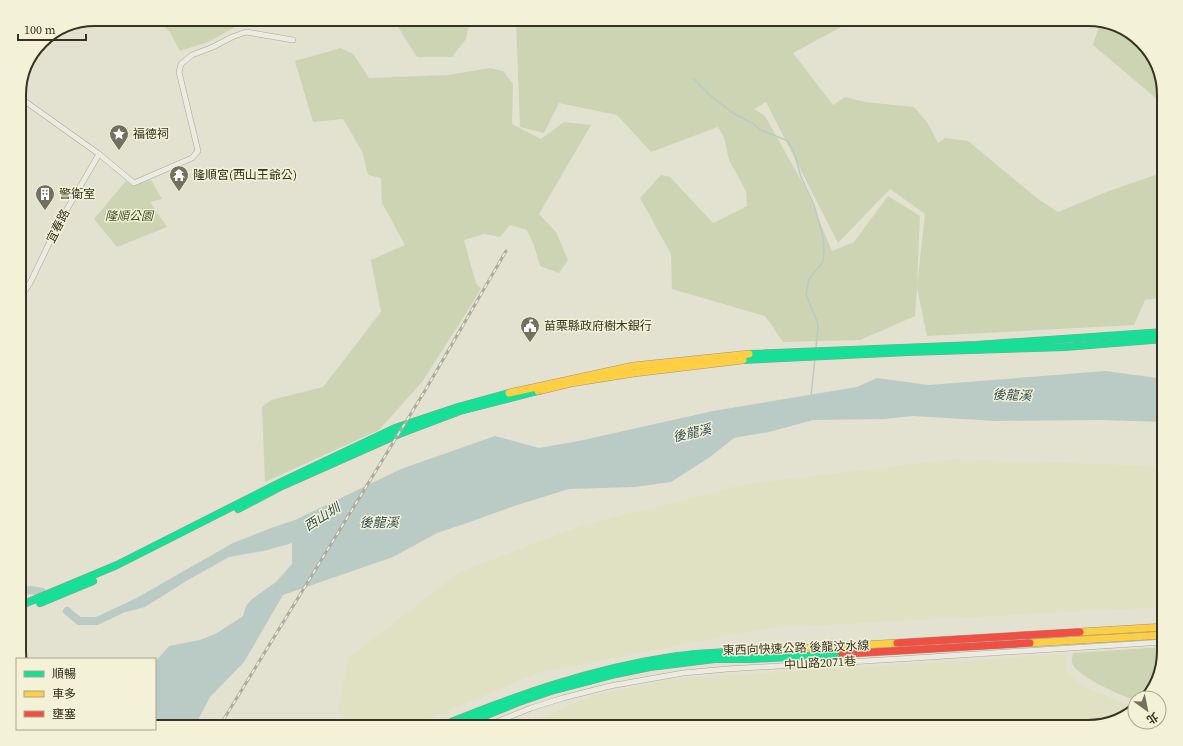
<svg xmlns="http://www.w3.org/2000/svg" width="1183" height="746" font-family="'Source Serif 4','Noto Sans TC',serif">
<style>
.farmland{fill:#dfe1c2}
.green{fill:#ccd4b4;fill-rule:evenodd}
.water{fill:#bacac4}
.lines{fill:none;stroke-linecap:round;stroke-linejoin:round}
.stream{stroke:#bacac4;stroke-width:1.5}
.river{stroke:#bacac4;stroke-width:8}
.street-casing{stroke:#a9a799;stroke-width:6}
.fast-casing{stroke:#999688;stroke-width:8}
.slow-casing{stroke:#999688;stroke-width:8}
.jam-casing{stroke:#999688;stroke-width:8}
.street{stroke:#ecebe1;stroke-width:5}
.fast{stroke:#16e098;stroke-width:7}
.slow{stroke:#ffcf43;stroke-width:7}
.jam{stroke:#f24e42;stroke-width:7}
.rail-casing{stroke:#acaba1;stroke-width:3}
.rail{stroke:#f3f2d7;stroke-width:1.5;stroke-dasharray:4.5;stroke-linecap:butt}
.labels{text-anchor:middle;dominant-baseline:central;stroke-width:3;stroke-linejoin:round;paint-order:stroke}
.poi-label{font-size:12px;fill:#373221;stroke:#f3f2d7;text-anchor:start}
.park-label{font-size:12px;font-style:italic;fill:#3e5229;stroke:#f3f2d7}
.street-label{font-size:12px;fill:#373221;stroke:#f3f2d7}
.water-label{font-size:13px;font-style:italic;fill:#324f56;stroke:#f3f2d7}
.rim{fill:none;stroke:#373221;stroke-width:2}
</style>
<rect width="100%" height="100%" fill="#e3e2d0"/>
<g class="farmland">
<path d="M954,459l199,7 11,5v136l-396,21 -230,45 -130,54h-62l-8,-17 10,-52 112,-86 120,-46 165,-42z"/>
<path d="M1065,654l2,18 16,14 52,22 -9,9 -38,10h-567l67,-30 82,-18z"/>
</g>
<g class="green">
<path d="M156,19h94l-42,23 -28,9 -10,-19z"/>
<path d="M393,19h77l-4,20 -14,18h-35z"/>
<path d="M516,19h340l-63,34 40,52 12,-8 20,5 49,5 13,15 11,21 7,-5 23,3 70,58 20,13 51,-21 55,-19v125l-19,3 -11,25 -207,11 -10,-49 -2,29 -55,24 -77,2 -18,-26 -93,-27 -1,-35 -31,-56 21,-23 9,2 43,46 34,-17 -1,-15 -17,-31 -5,-23 -6,-10 -67,25 -34,-37 -58,-12 -15,30 -24,-6zM766,102l72,141 52,-54 35,25 -8,72 3,-70 -32,-20 -34,46 -22,9 -26,-62 -41,-73 -11,-7z"/>
<path d="M1100,23l30,9 24,25 10,38v10l-71,-60z"/>
<path d="M341,48l13,7 15,23 79,-3 42,-7 13,3 10,13 -1,40 29,15 23,-17 27,3 -52,89 17,18 12,28 -9,13 -19,-7 -6,-21 -7,-15 -17,-5 -10,12 -16,-3 -20,6 12,44 5,4 -9,16 -50,78 -43,48 -114,52 -3,-75 9,-7 52,-13 58,-75 -10,-52 34,-15 -23,-42 -1,-25 -13,-3 -6,-24 -19,-32 -30,3 -18,-61z"/>
<path d="M151,180l11,19 -12,3 17,25 -50,20 -23,-28 32,-38 7,5z"/>
<path d="M1164,647v4l-13,42 -5,5h-11v2c-14,-4 -56,-23 -62,-35 -2,-4 -1,-8 0,-12z"/>
</g>
<path class="water" d="M1106,371l58,8v43l-63,-2 -105,1 -83,-5 -29,3 -71,1 -44,12 -35,6 -24,19 -39,25 -36,5 -66,2 -52,16 -47,17 -33,11 -44,24 -110,38 -39,67 -34,35 -12,23 -19,7h-24v-65l14,-16 31,-6 17,-7 26,-17 3,-10 6,-7 24,-17 16,-18v-21l-28,8 -35,6 -41,23 -43,27 -19,5v-8l107,-61 38,-15 24,-8 106,-51 94,-33 44,12 40,-7 134,-30 144,-24 20,-9 52,7z"/>
<g class="lines">
<g class="stream">
<path d="M694,79l18,18 21,16 22,12 4,4 29,12 6,11 7,25 13,28 9,32 1,15 -1,10 -14,17 -3,15 12,30 -2,24"/>
<path d="M811,396l4,-38"/>
</g>
<g class="river">
<path d="M19,592l12,-2 11,2"/>
<path d="M67,611l12,10h18l38,-18"/>
</g>
<g class="street-casing">
<g id="street">
<path d="M19,97l80,57 35,29 58,-25 6,-7 -19,-79 2,-8 11,-9 21,-8 19,-10 14,-5 47,8"/>
<path d="M19,299l11,-16 29,-60 40,-69"/>
<path d="M484,727l47,-19 32,-10 47,-12 73,-13 44,-4 172,-10 265,-17"/>
</g>
</g>
<g class="fast-casing">
<g id="fast">
<path d="M749,354l227,-9 188,-13"/>
<path d="M743,360l165,-8 157,-5 99,-8"/>
<path d="M238,509l44,-23 117,-52 61,-23 78,-20"/>
<path d="M40,603l53,-22"/>
<path d="M19,606l98,-41 164,-83 114,-54 63,-21 51,-14"/>
<path d="M439,727c75,-31 152,-58 232,-70 30,-5 59,-5 89,-6"/>
<path d="M457,727l62,-25 32,-11 65,-17 34,-7 65,-8h37l90,-5"/>
</g>
</g>
<g class="slow-casing">
<g id="slow">
<path d="M538,391l33,-8 63,-10 109,-13"/>
<path d="M509,393l124,-27 116,-12"/>
<path d="M1080,632l84,-5"/>
<path d="M1030,643l134,-8"/>
<path d="M760,651l137,-8"/>
</g>
</g>
<g class="jam-casing">
<g id="jam">
<path d="M897,643l183,-11"/>
<path d="M842,654l188,-11"/>
</g>
</g>
<use href="#street" class="street"/>
<use href="#fast" class="fast"/>
<use href="#slow" class="slow"/>
<use href="#jam" class="jam"/>
<g class="rail-casing">
<path id="rail" d="M219,727l207,-338 80,-138"/>
</g>
<use href="#rail" class="rail"/>
</g>
<defs>
<g id="sight-pin" transform="scale(1)"><path d="M0 17L-7.5 6A9.5 9.5 0 1 1 7.5 6Z" fill="#73705e" stroke="#f3f2d7"/><path d="M0-6L1.8-2.2L6-1.7L2.9 1.2L3.7 5.4L0 3.3L-3.7 5.4L-2.9 1.2L-6-1.7L-1.8-2.2Z" fill="#fff"/></g>
<g id="temple-pin" transform="scale(1)"><path d="M0 17L-7.5 6A9.5 9.5 0 1 1 7.5 6Z" fill="#73705e" stroke="#f3f2d7"/><path d="M0-6L5-2H3V0L6.5 2.5H4V6H1.5V3h-3V6H-4V2.5H-6.5L-3 0V-2H-5Z" fill="#fff"/></g>
<g id="building-pin" transform="scale(1)"><path d="M0 17L-7.5 6A9.5 9.5 0 1 1 7.5 6Z" fill="#73705e" stroke="#f3f2d7"/><path d="M-4-6H4V6H1V3H-1V6H-4ZM-2.5-4.3h1.7v1.8h-1.7ZM.8-4.3h1.7v1.8H.8ZM-2.5-1h1.7V.8h-1.7ZM.8-1h1.7V.8H.8Z" fill="#fff"/></g>
<g id="civic-pin" transform="scale(1)"><path d="M0 17L-7.5 6A9.5 9.5 0 1 1 7.5 6Z" fill="#73705e" stroke="#f3f2d7"/><path d="M-.6-6.5H3V-4.5H.6V-3L4-1V1h2V6H-6V1h2V-1L-.6-3ZM-1.2 2.5V6h2.4V2.5Z" fill="#fff"/></g>
</defs>
<g fill-rule="evenodd">
<use href="#sight-pin" x="119" y="134"/>
<use href="#temple-pin" x="179" y="175"/>
<use href="#building-pin" x="45" y="194"/>
<use href="#civic-pin" x="530" y="326"/>
</g>
<g class="labels">
<g class="poi-label">
<text x="133" y="134">福德祠</text>
<text x="193" y="175">隆順宮(西山王爺公)</text>
<text x="59" y="194">警衛室</text>
<text x="544" y="326">苗栗縣政府樹木銀行</text>
</g>
<g class="park-label">
<text x="129" y="216">隆順公園</text>
</g>
<g class="street-label">
<text transform="translate(58 226) rotate(-63)">宜春路</text>
<text transform="translate(796 648) rotate(-2)">東西向快速公路 後龍汶水線</text>
<text transform="translate(820 663) rotate(-3)">中山路2071巷</text>
</g>
<g class="water-label">
<text transform="translate(1012 395) rotate(2)">後龍溪</text>
<text transform="translate(692 433) rotate(-13)">後龍溪</text>
<text transform="translate(322 517) rotate(-32)">西山圳</text>
<text x="379" y="522">後龍溪</text>
</g>
</g>
<path d="M0 0H1183V746H0ZM95 26H1088A69 69 0 0 1 1157 95V651A69 69 0 0 1 1088 720H95A69 69 0 0 1 26 651V95A69 69 0 0 1 95 26Z" fill="#f3f2d7" fill-rule="evenodd"/>
<path class="rim" d="M95 26H1088A69 69 0 0 1 1157 95V651A69 69 0 0 1 1088 720H95A69 69 0 0 1 26 651V95A69 69 0 0 1 95 26Z"/>
<rect x="16" y="658" width="140" height="72" fill="#f3f2d7" stroke="#a8a58e"/>
<rect x="24" y="671" width="20" height="6" fill="#16e098" stroke="#a8a58e"/>
<text x="52" y="678" font-size="12" fill="#373221">順暢</text>
<rect x="24" y="691" width="20" height="6" fill="#ffcf43" stroke="#a8a58e"/>
<text x="52" y="698" font-size="12" fill="#373221">車多</text>
<rect x="24" y="711" width="20" height="6" fill="#f24e42" stroke="#a8a58e"/>
<text x="52" y="718" font-size="12" fill="#373221">壅塞</text>
<g transform="translate(1147 710) rotate(147)"><circle r="19" fill="#f3f2d7" stroke="#a8a58e"/>
<path d="M0-3L7 15L0 10L-7 15Z" fill="#73705e"/>
<text y="-6" font-size="11" font-weight="bold" text-anchor="middle" fill="#373221">北</text>
</g>
<path d="M18 34v6h68v-6" fill="none" stroke="#373221" stroke-width="2"/>
<text x="24" y="34" font-size="12" fill="#373221" stroke="#f3f2d7" stroke-width="3" paint-order="stroke">100 m</text>
</svg>
